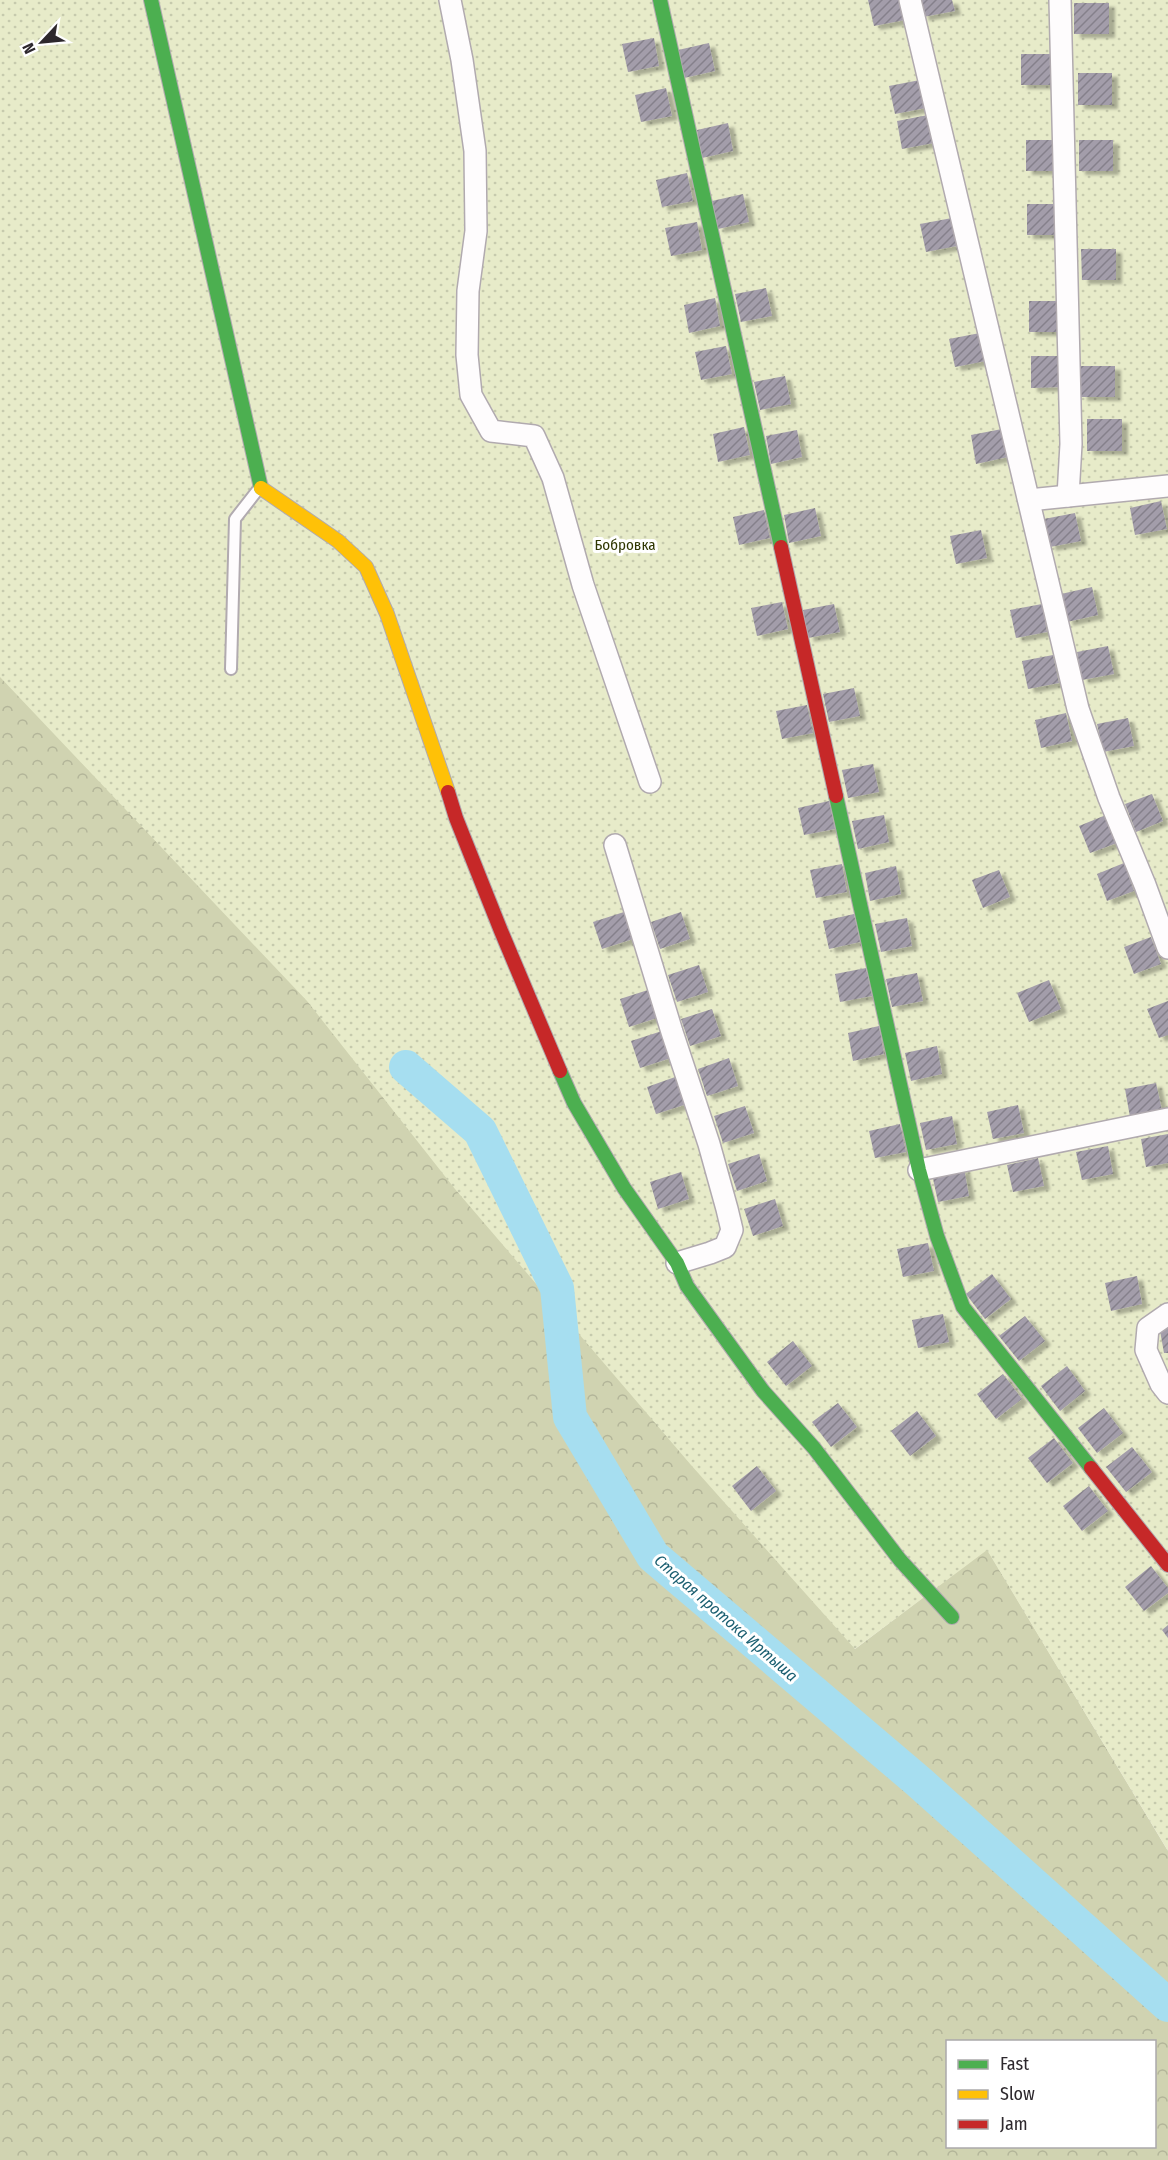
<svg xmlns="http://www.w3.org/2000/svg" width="1168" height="2160" font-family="'Fira Sans Condensed',sans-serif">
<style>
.forest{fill:url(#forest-crowns);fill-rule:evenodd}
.park{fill:url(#park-dots)}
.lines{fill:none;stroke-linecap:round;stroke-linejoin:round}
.river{stroke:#a6def0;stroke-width:34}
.building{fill:url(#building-hatch);filter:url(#shadow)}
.lane-casing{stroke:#b1aaaf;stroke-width:14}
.street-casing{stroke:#b1aaaf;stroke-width:24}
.fast-casing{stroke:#b1aaaf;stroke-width:16}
.slow-casing{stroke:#b1aaaf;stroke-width:16}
.jam-casing{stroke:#b1aaaf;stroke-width:16}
.lane{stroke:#fefcfd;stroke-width:10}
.street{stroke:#fefcfd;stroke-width:21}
.fast{stroke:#4caf50;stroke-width:14}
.slow{stroke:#ffc107;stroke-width:14}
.jam{stroke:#c62828;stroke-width:14}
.labels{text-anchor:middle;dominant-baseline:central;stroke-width:6;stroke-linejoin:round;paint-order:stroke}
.park-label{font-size:15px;fill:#2f3602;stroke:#fff}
.water-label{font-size:16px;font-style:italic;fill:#1b5f71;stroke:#fff}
</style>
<defs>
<pattern id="forest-crowns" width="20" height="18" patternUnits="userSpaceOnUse" patternTransform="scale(1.5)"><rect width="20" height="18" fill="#d0d3b1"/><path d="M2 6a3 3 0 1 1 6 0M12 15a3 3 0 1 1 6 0" fill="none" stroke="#b3b599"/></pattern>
<pattern id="park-dots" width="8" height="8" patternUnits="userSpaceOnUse" patternTransform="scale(1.5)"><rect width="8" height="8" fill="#e7ebc9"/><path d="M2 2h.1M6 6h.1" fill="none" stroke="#c6caad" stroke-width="1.8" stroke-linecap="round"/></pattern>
<pattern id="building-hatch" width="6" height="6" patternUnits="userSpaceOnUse" patternTransform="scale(1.5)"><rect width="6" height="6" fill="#a39daa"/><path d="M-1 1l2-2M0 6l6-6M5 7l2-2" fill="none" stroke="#85808b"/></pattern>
<filter id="shadow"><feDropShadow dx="6" dy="4" stdDeviation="1.5" flood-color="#0004"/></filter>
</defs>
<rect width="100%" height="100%" fill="#f6eef4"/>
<path class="forest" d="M0,0l855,1649 132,-100 181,302v309h-1168zM948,2042h206v104h-206z"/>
<path class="park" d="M0,0h1168v1851l-181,-301 -132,99 -164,-184 -236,-276 -148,-188 -307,-324z"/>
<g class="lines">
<path class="river" d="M406,1067l74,64 77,157 13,129 83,139 266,226 249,223"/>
</g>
<g class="building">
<path d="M868,0h33l4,20 -31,6z"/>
<path d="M920,0h32l3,11 -32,6z"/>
<rect x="1074" y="3" width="35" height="31"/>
<path d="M654,38l5,28 -31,6 -6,-28z"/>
<path d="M709,43l6,28 -31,7 -6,-28z"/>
<rect x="1021" y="54" width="35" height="31"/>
<rect x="1078" y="73" width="34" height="32"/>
<path d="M920,80l6,28 -31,6 -6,-28z"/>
<path d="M666,88l6,28 -31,6 -6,-27z"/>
<path d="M928,115l6,28 -32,6 -5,-28z"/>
<path d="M728,123l5,28 -31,7 -5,-28z"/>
<rect x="1026" y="140" width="34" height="31"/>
<rect x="1079" y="140" width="34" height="31"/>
<path d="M687,173l6,28 -31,6 -6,-27z"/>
<path d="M743,194l6,28 -31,7 -6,-28z"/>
<path d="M1027,204h34l1,31h-35z"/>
<path d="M952,218l5,28 -31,6 -6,-28z"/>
<path d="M697,222l5,28 -31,6 -6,-28z"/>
<path d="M1081,249h35v31h-34z"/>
<path d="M766,288l6,28 -31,6 -6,-28z"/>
<path d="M715,298l5,28 -31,7 -5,-28z"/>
<rect x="1029" y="301" width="34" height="31"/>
<path d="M980,333l6,28 -31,6 -6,-28z"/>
<path d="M726,346l6,28 -31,6 -6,-28z"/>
<path d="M1031,356h34v31l-34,1z"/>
<rect x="1081" y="366" width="34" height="31"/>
<path d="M785,376l6,28 -31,6 -6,-28z"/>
<rect x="1087" y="419" width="35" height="32"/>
<path d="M744,427l6,28 -32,7 -5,-28z"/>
<path d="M1002,429l6,28 -32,7 -5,-29z"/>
<path d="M797,430l5,27 -31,7 -5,-28z"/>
<path d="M1161,501l6,28 -32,6 -5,-27z"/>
<path d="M815,508l6,28 -32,7 -5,-28z"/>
<path d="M764,510l6,28 -31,7 -6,-28z"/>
<path d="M1075,513l6,28 -31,6 -6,-28z"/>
<path d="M981,530l6,28 -31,6 -6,-28z"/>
<path d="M1092,587l6,28 -31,7 -6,-28z"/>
<path d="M782,602l6,27 -31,7 -6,-28z"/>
<path d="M834,604l6,28 -32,6 -5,-28z"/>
<path d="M1042,604l5,28 -31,6 -6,-28z"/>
<path d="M1108,646l6,28 -32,6 -5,-28z"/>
<path d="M1053,655l6,28 -31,6 -6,-28z"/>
<path d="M854,688l6,28 -31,6 -6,-28z"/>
<path d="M807,705l6,28 -31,6 -6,-28z"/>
<path d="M1066,713l6,28 -31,7 -6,-28z"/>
<path d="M1128,718l6,28 -31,6 -6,-28z"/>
<path d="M873,764l6,28 -31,6 -6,-28z"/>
<path d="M1152,794l11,27 -27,11 -11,-28z"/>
<path d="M829,801l6,28 -31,6 -6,-27z"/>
<path d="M884,815l5,27 -31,7 -6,-28z"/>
<path d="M1106,815l11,28 -27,10 -11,-27z"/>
<path d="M1124,863l10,28 -27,10 -10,-27z"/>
<path d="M842,864l5,28 -31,6 -6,-28z"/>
<path d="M896,866l5,28 -31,7 -5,-28z"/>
<path d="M999,870l11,27 -27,11 -11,-28z"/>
<path d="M624,912l9,27 -31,10 -9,-27z"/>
<path d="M681,912l9,27 -30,10 -9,-27z"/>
<path d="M854,914l6,28 -31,7 -6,-28z"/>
<path d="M907,918l5,28 -31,6 -6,-28z"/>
<path d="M1151,937l10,27 -27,10 -10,-27z"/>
<path d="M699,965l9,27 -31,10 -9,-27z"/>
<path d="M866,968l6,28 -32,6 -5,-28z"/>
<path d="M917,973l6,28 -31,6 -6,-28z"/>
<path d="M1049,980l12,29 -32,13 -12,-29z"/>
<path d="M651,989l9,28 -31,10 -9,-28z"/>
<path d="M1168,1001v34l-9,3 -12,-29z"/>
<path d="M712,1009l9,27 -31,10 -9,-27z"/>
<path d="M879,1026l5,28 -31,7 -5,-28z"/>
<path d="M662,1031l9,27 -31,10 -9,-27z"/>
<path d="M937,1046l5,28 -31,7 -6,-28z"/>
<path d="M729,1058l9,28 -31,10 -9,-27z"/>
<path d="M678,1076l9,28 -31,10 -9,-27z"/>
<path d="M1156,1083l6,27 -32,7 -5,-28z"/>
<path d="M1018,1105l6,28 -31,6 -6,-27z"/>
<path d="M745,1106l9,27 -31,10 -9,-27z"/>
<path d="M952,1116l5,28 -31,6 -6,-27z"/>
<path d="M900,1124l6,28 -31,6 -6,-27z"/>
<path d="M1168,1134v29l-22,4 -5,-28z"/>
<path d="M1108,1146l5,28 -31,6 -6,-28z"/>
<path d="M759,1154l8,27 -30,10 -9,-27z"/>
<path d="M1038,1158l6,28 -31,6 -6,-27z"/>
<path d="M964,1168l5,28 -31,6 -6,-28z"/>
<path d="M681,1172l8,27 -31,10 -8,-27z"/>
<path d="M775,1199l8,27 -30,10 -9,-27z"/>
<path d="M928,1243l6,28 -31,6 -6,-28z"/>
<path d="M992,1274l19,25 -26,20 -19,-25z"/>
<path d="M1137,1276l5,28 -31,7 -6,-28z"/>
<path d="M943,1314l6,28 -31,6 -6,-28z"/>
<path d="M1025,1316l20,25 -26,20 -20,-25z"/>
<path d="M1168,1323v30h-4l-5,-28z"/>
<path d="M793,1341l19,25 -26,20 -19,-24z"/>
<path d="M1067,1366l18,25 -25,20 -19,-25z"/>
<path d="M1003,1374l19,25 -26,20 -19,-25z"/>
<path d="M838,1403l19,24 -26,20 -19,-25z"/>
<path d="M1104,1408l19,25 -26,20 -19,-25z"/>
<path d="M917,1411l19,25 -26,20 -19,-25z"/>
<path d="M1054,1438l19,25 -26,20 -19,-25z"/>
<path d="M1132,1447l20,25 -26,20 -20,-25z"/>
<path d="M757,1466l19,25 -25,20 -19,-25z"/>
<path d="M1089,1486l19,25 -26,20 -19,-25z"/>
<path d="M1151,1566l17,22v5l-24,18 -19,-24z"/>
<path d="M1168,1625v13l-6,-8z"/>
</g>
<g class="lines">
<g class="lane-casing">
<path id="lane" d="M231,669l4,-150 25,-32"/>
</g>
<g class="street-casing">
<g id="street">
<path d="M450,0l12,60 13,91 1,80 -8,60 -1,64 4,40 20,36 43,5 19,42 30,107 67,197"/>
<path d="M910,0l168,709 31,89 36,87 23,63"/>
<path d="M1060,0l11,444 -3,52"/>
<path d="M1029,500l139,-14"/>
<path d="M615,845l57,187 37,112 18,65 5,21 -7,17 -15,6 -33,10"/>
<path d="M919,1170l249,-51"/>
<path d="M1168,1314l-20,14 -2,22 15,34 7,9"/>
</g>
</g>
<g class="fast-casing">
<g id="fast">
<path d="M151,0l110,488"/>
<path d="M660,0l121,547"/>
<path d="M836,796l83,374 18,66 26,71 128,161"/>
<path d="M560,1071l14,32 50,85 53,75 10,23 76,105 51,57 86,112 52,57"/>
</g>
</g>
<g class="slow-casing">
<path id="slow" d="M261,488l77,53 28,26 21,47 61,178"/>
</g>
<g class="jam-casing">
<g id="jam">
<path d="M781,547l55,249"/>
<path d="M448,792l8,26 45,113 59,140"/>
<path d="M1091,1468l77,97"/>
</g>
</g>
<use href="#lane" class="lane"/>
<use href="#street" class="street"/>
<use href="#fast" class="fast"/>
<use href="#slow" class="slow"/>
<use href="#jam" class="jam"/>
</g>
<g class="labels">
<g class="park-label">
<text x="625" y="545">Бобровка</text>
</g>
<g class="water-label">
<text transform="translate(726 1618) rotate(41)">Старая протока Иртыша</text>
</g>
</g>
<rect x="946" y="2040" width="210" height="108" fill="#ffffff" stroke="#aba9ab" stroke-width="1.5"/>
<rect x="958" y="2060" width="30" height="9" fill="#4caf50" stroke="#aba9ab" stroke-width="1.5"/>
<text x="1000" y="2070" font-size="18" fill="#2d282d">Fast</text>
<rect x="958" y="2090" width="30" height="9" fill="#ffc107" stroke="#aba9ab" stroke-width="1.5"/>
<text x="1000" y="2100" font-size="18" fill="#2d282d">Slow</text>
<rect x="958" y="2120" width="30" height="9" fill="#c62828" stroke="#aba9ab" stroke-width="1.5"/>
<text x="1000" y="2130" font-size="18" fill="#2d282d">Jam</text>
<g transform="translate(42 42) rotate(244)" stroke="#ffffff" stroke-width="4.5" paint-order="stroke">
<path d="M0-4.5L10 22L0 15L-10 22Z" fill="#2d282d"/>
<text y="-9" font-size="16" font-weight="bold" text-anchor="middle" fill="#2d282d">N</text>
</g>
</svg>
